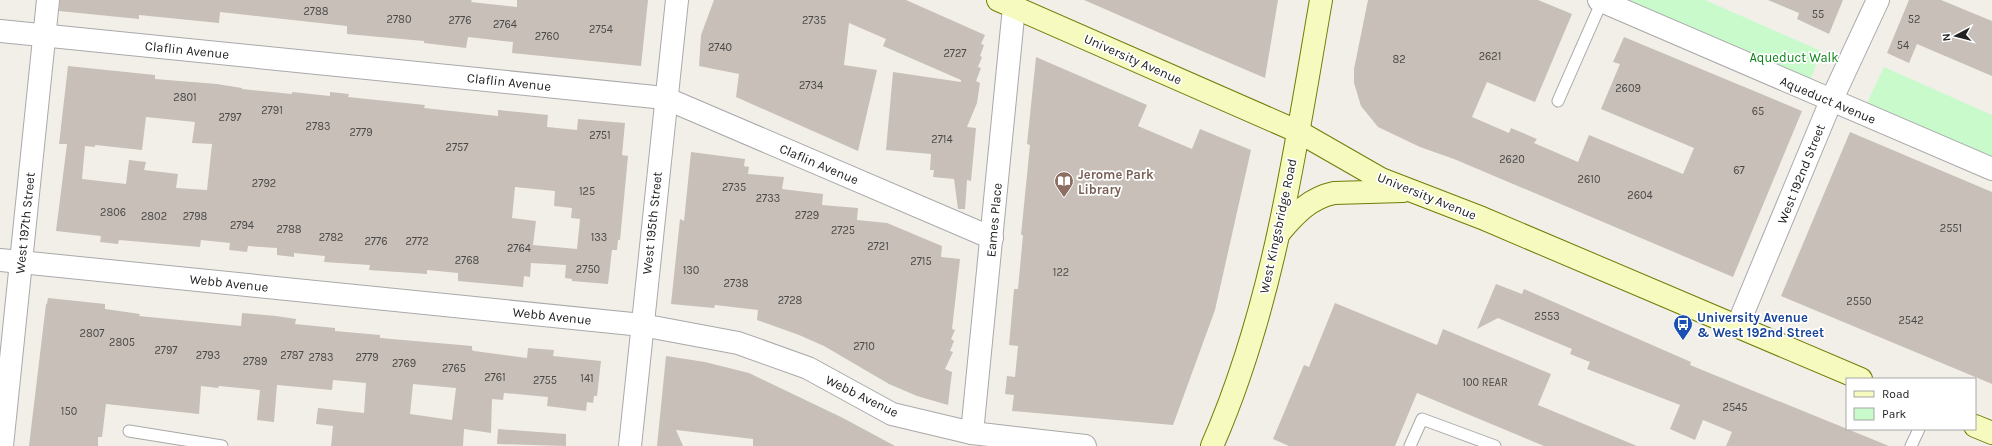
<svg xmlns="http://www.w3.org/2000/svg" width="1992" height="446" font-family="Karla,sans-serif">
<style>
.park{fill:#c8facc}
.building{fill:#c7bfb8;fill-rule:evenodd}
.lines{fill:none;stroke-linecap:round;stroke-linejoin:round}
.lane-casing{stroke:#a9a9a9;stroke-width:13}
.street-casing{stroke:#a9a9a9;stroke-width:24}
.secondary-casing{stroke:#707d05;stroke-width:24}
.lane{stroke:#fff;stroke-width:11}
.street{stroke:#fff;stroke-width:22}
.secondary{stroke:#f7fabf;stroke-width:22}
.labels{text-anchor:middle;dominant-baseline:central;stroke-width:3.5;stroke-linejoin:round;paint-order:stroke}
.number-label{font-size:11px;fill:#4b4948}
.street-label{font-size:13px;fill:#222;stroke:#fff}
.park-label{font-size:13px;fill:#0c8416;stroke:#fff}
.education-label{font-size:13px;font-weight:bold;fill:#785e54;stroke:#fff;text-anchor:start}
.transit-label{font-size:13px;font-weight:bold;fill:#164399;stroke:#fff;text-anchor:start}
</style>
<rect width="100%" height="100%" fill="#f2efe9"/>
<g class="park">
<path d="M1625,0h80l116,51 -11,30z"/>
<path d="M1884,67l108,48v42l-126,-52z"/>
</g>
<g class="building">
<path d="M60,0h412l-1,2 46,5v-7h131l-7,66 -129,-13 1,-11 -45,-5 -2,11 -42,-5v-2l-77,-7v-8l-127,-14 -1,11 -80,-8v4l-80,-8z"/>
<path d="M714,0h192l79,35 -4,9 3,1 -4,11 2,1 -4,10 3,1 -5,13 4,2 -3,20 -10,24 9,1 -5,53 -4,-1 -2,29h-7l-4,-30 -21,-2 1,-7h-4l1,-16 -45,-4 7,-78 68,10v-2l-78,-34 3,-7 -37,-16 -5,42 33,5 -19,81 -122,-54 3,-23 -40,-8 2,-31z"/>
<path d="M1084,0h194l-13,78 -96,-41z"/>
<path d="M1368,0h170l34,14 -37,88 -48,-20 -15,35 37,16 2,-5 26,11 -3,4 44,19 11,-27 94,39 11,-26 -93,-39 19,-45 -7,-2 11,-25 178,74 -69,166 -279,-118 -34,-12 -42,-20 -17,-21 -7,-23v-14z"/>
<path d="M1768,0h75l-14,34 -32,-15 2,-6z"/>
<path d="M1909,0h32l51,21v55l-75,-32 -8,19 -22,-10z"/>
<path d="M1036,57l111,48 -9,21 54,23 8,-20 51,21 -36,160 -42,115 -161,-14 2,-16 -9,-1 2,-18 8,1 3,-31 -9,-1 5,-56h4l5,-54h-2l9,-90 -3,-1z"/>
<path d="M68,66l87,9v4l62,5 25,4v1l50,5v-2l38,4v-4l19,2 -1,3 77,8 -1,3 74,8v-6l50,5 -1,12 30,3 1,-11 47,4 -3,32 6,1 -8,84h-2l-1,10h-5l-4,34 -36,-3v-2l-7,-1 1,-13 -35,-2 -1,14 -6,-1 -1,11 -65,-6v-8l-31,-3v4l-58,-4 1,-5 -46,-3 1,-6 -31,-3v4l-17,-2v-7l-29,-2 -1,6 -18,-2 1,-7 -29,-3 -1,7 -81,-7 -1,4 -18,-2 1,-6 -45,-5 11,-87h-8zM146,117l49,5 -3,21 20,1 -5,46 -31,-2 2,-14 -34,-4 2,-8 -17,-2 -3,24 -44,-5 3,-33 10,1v-2l47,5zM515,187l40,4 -1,15 18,2 -1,10 9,1 -3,30 -44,-4 3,-24 -24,-3z"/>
<path d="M1850,132l142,60v192l-211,-88z"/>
<path d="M691,152l54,7 -1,7 5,1 -1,7 36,3 -2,12 41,5 -1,11 36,3 -1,12 30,3 55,23 -1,11 19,2 -8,70 3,1 -4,9 3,2 -4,10 3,1 -8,17 7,3 -4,33 -31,-9 -28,-12 -65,-38 -25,-11 -42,-15 1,-10 -43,-5 -1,3 -43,-4 9,-85 4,2z"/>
<path d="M1496,284l26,10 2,-5 167,73 -1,3 199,81h-163l6,-14 -29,-12 -8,20 -25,-11 10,-24 -93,-36 3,-7 -20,-8 2,-5 -74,-31 -21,11z"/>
<path d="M48,298l57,6v5l35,5 -1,2 102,10 1,-13 34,3 20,3 -1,5 40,4v3l45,4v3l92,8v4l2,1 53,7 1,-10 26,2 -1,6 48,5 -4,35h-3l-1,7 -6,-1 -1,9 -39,-5 1,-9 -44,-4 -1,7 -11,-1 -1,34 -27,-4 -1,17h-132l2,-20 -17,-2 2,-16 46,5 2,-30 -33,-3 -1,10 -55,-5 -3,37 -17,-2 3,-30 -41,-4 -1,2 -17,-2 -2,28 -93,-10 -4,33h-4v9h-69l17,-142h1zM413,384l43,4 -4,32 -42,-6z"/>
<path d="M1335,303l102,42 6,-16 108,45 -13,31 99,41h-93l-127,-53 -22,53h-106l-16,-7 31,-74 5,2z"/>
<path d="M666,356l39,6 44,11 94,45 52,28h-142v-7l-77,-9 7,16h-26z"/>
<path d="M498,429l68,5v12l-69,-2z"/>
</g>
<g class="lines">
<g class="lane-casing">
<g id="lane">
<path d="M1558,101l44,-100"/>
<path d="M129,431l93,15"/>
<path d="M1410,446l12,-27 73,27"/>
<path d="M1911,446l8,-17"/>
</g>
</g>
<g class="street-casing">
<g id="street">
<path d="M1599,0l393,169"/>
<path d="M0,31l665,67 327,140"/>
<path d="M0,260l642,65 96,18 70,25 84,46 80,19 113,13"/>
<path d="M1737,327l94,-226 47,-101"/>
<path d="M972,433l42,-426"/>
<path d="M2,446l46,-446"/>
<path d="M630,446l47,-446"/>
</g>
</g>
<g class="secondary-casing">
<g id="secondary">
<path d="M998,0l301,132 82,47 101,39 379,161"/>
<path d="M1280,232c15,-18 30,-34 54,-39l69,-2"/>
<path d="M1975,426l17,7"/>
<path d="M1212,446c62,-141 83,-296 109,-446"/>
</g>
</g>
<use href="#lane" class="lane"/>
<use href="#street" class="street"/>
<use href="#secondary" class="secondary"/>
</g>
<defs>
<g id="library-pin" transform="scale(1)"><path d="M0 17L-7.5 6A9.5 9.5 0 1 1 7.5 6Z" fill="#8d6e63" stroke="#fff"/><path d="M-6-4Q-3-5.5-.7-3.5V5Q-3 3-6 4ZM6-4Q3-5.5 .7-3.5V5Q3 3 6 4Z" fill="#fff"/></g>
<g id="bus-pin" transform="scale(1)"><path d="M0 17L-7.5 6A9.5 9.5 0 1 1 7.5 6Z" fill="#1a4fb4" stroke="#fff"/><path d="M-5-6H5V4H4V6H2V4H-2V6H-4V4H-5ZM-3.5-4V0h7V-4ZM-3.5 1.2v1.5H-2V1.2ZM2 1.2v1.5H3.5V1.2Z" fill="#fff"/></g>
</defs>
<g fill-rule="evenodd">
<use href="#library-pin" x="1064" y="181"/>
<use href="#bus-pin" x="1683" y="324"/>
</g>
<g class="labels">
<g class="number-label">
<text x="316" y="11">2788</text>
<text x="1818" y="14">55</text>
<text x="399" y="19">2780</text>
<text x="1914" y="19">52</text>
<text x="460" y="20">2776</text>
<text x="814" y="20">2735</text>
<text x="505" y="24">2764</text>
<text x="601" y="29">2754</text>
<text x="547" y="36">2760</text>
<text x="1903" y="45">54</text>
<text x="720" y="47">2740</text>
<text x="955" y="53">2727</text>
<text x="1490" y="56">2621</text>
<text x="1399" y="59">82</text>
<text x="811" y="85">2734</text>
<text x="1628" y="88">2609</text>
<text x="185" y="97">2801</text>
<text x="272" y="110">2791</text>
<text x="1758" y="111">65</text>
<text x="230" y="117">2797</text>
<text x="318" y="126">2783</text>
<text x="361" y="132">2779</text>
<text x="600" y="135">2751</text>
<text x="942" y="139">2714</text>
<text x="457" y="147">2757</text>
<text x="1512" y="159">2620</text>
<text x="1739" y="170">67</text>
<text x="1589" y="179">2610</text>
<text x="264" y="183">2792</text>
<text x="734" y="187">2735</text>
<text x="587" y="191">125</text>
<text x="1640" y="195">2604</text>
<text x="768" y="198">2733</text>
<text x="113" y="212">2806</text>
<text x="807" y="215">2729</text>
<text x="154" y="216">2802</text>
<text x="195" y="216">2798</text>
<text x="242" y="225">2794</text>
<text x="1951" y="228">2551</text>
<text x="289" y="229">2788</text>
<text x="843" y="230">2725</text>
<text x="331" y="237">2782</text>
<text x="599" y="237">133</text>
<text x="376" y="241">2776</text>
<text x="417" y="241">2772</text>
<text x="878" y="246">2721</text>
<text x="519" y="248">2764</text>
<text x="467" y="260">2768</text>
<text x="921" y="261">2715</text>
<text x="588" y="269">2750</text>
<text x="691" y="270">130</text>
<text x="1061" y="272">122</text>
<text x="736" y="283">2738</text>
<text x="790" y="300">2728</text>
<text x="1859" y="301">2550</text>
<text x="1547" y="316">2553</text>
<text x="1911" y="320">2542</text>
<text x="92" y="333">2807</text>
<text x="122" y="342">2805</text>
<text x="864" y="346">2710</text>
<text x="166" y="350">2797</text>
<text x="208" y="355">2793</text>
<text x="292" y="355">2787</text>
<text x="321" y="357">2783</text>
<text x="367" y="357">2779</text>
<text x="255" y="361">2789</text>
<text x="404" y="363">2769</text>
<text x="454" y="368">2765</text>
<text x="495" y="377">2761</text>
<text x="587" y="378">141</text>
<text x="545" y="380">2755</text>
<text x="1485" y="382">100 REAR</text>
<text x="1735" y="407">2545</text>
<text x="69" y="411">150</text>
</g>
<g class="street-label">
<text transform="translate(187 50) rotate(6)">Claflin Avenue</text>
<text transform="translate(1133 59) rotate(24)">University Avenue</text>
<text transform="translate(509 82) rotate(6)">Claflin Avenue</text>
<text transform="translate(1828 100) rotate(23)">Aqueduct Avenue</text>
<text transform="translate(819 164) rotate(23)">Claflin Avenue</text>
<text transform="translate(1801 174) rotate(-68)">West 192nd Street</text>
<text transform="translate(1427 196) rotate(22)">University Avenue</text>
<text transform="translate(994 220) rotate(-85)">Eames Place</text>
<text transform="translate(25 223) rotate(-84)">West 197th Street</text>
<text transform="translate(652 223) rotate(-84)">West 195th Street</text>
<text transform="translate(1278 226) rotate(-78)">West Kingsbridge Road</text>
<text transform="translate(229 283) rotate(6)">Webb Avenue</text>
<text transform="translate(552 316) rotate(6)">Webb Avenue</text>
<text transform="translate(862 396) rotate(26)">Webb Avenue</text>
</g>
<g class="park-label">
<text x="1794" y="57">Aqueduct Walk</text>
</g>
<g class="education-label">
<text x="1078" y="174">Jerome Park<tspan x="1078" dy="15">Library</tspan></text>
</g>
<g class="transit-label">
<text x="1697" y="317">University Avenue<tspan x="1697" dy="15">&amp; West 192nd Street</tspan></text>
</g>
</g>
<rect x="1846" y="378" width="130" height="52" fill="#ffffff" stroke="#a7a7a7"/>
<rect x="1854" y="391" width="20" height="6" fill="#f7fabf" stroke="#a7a7a7"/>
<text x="1882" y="398" font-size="12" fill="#222222">Road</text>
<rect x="1854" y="408" width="20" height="12" fill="#c8facc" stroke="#a7a7a7"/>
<text x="1882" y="418" font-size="12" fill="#222222">Park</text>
<g transform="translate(1956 36) rotate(263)" stroke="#ffffff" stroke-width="3" paint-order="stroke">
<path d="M0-3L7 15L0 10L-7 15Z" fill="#222222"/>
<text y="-6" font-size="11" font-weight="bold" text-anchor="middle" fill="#222222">N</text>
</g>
</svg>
